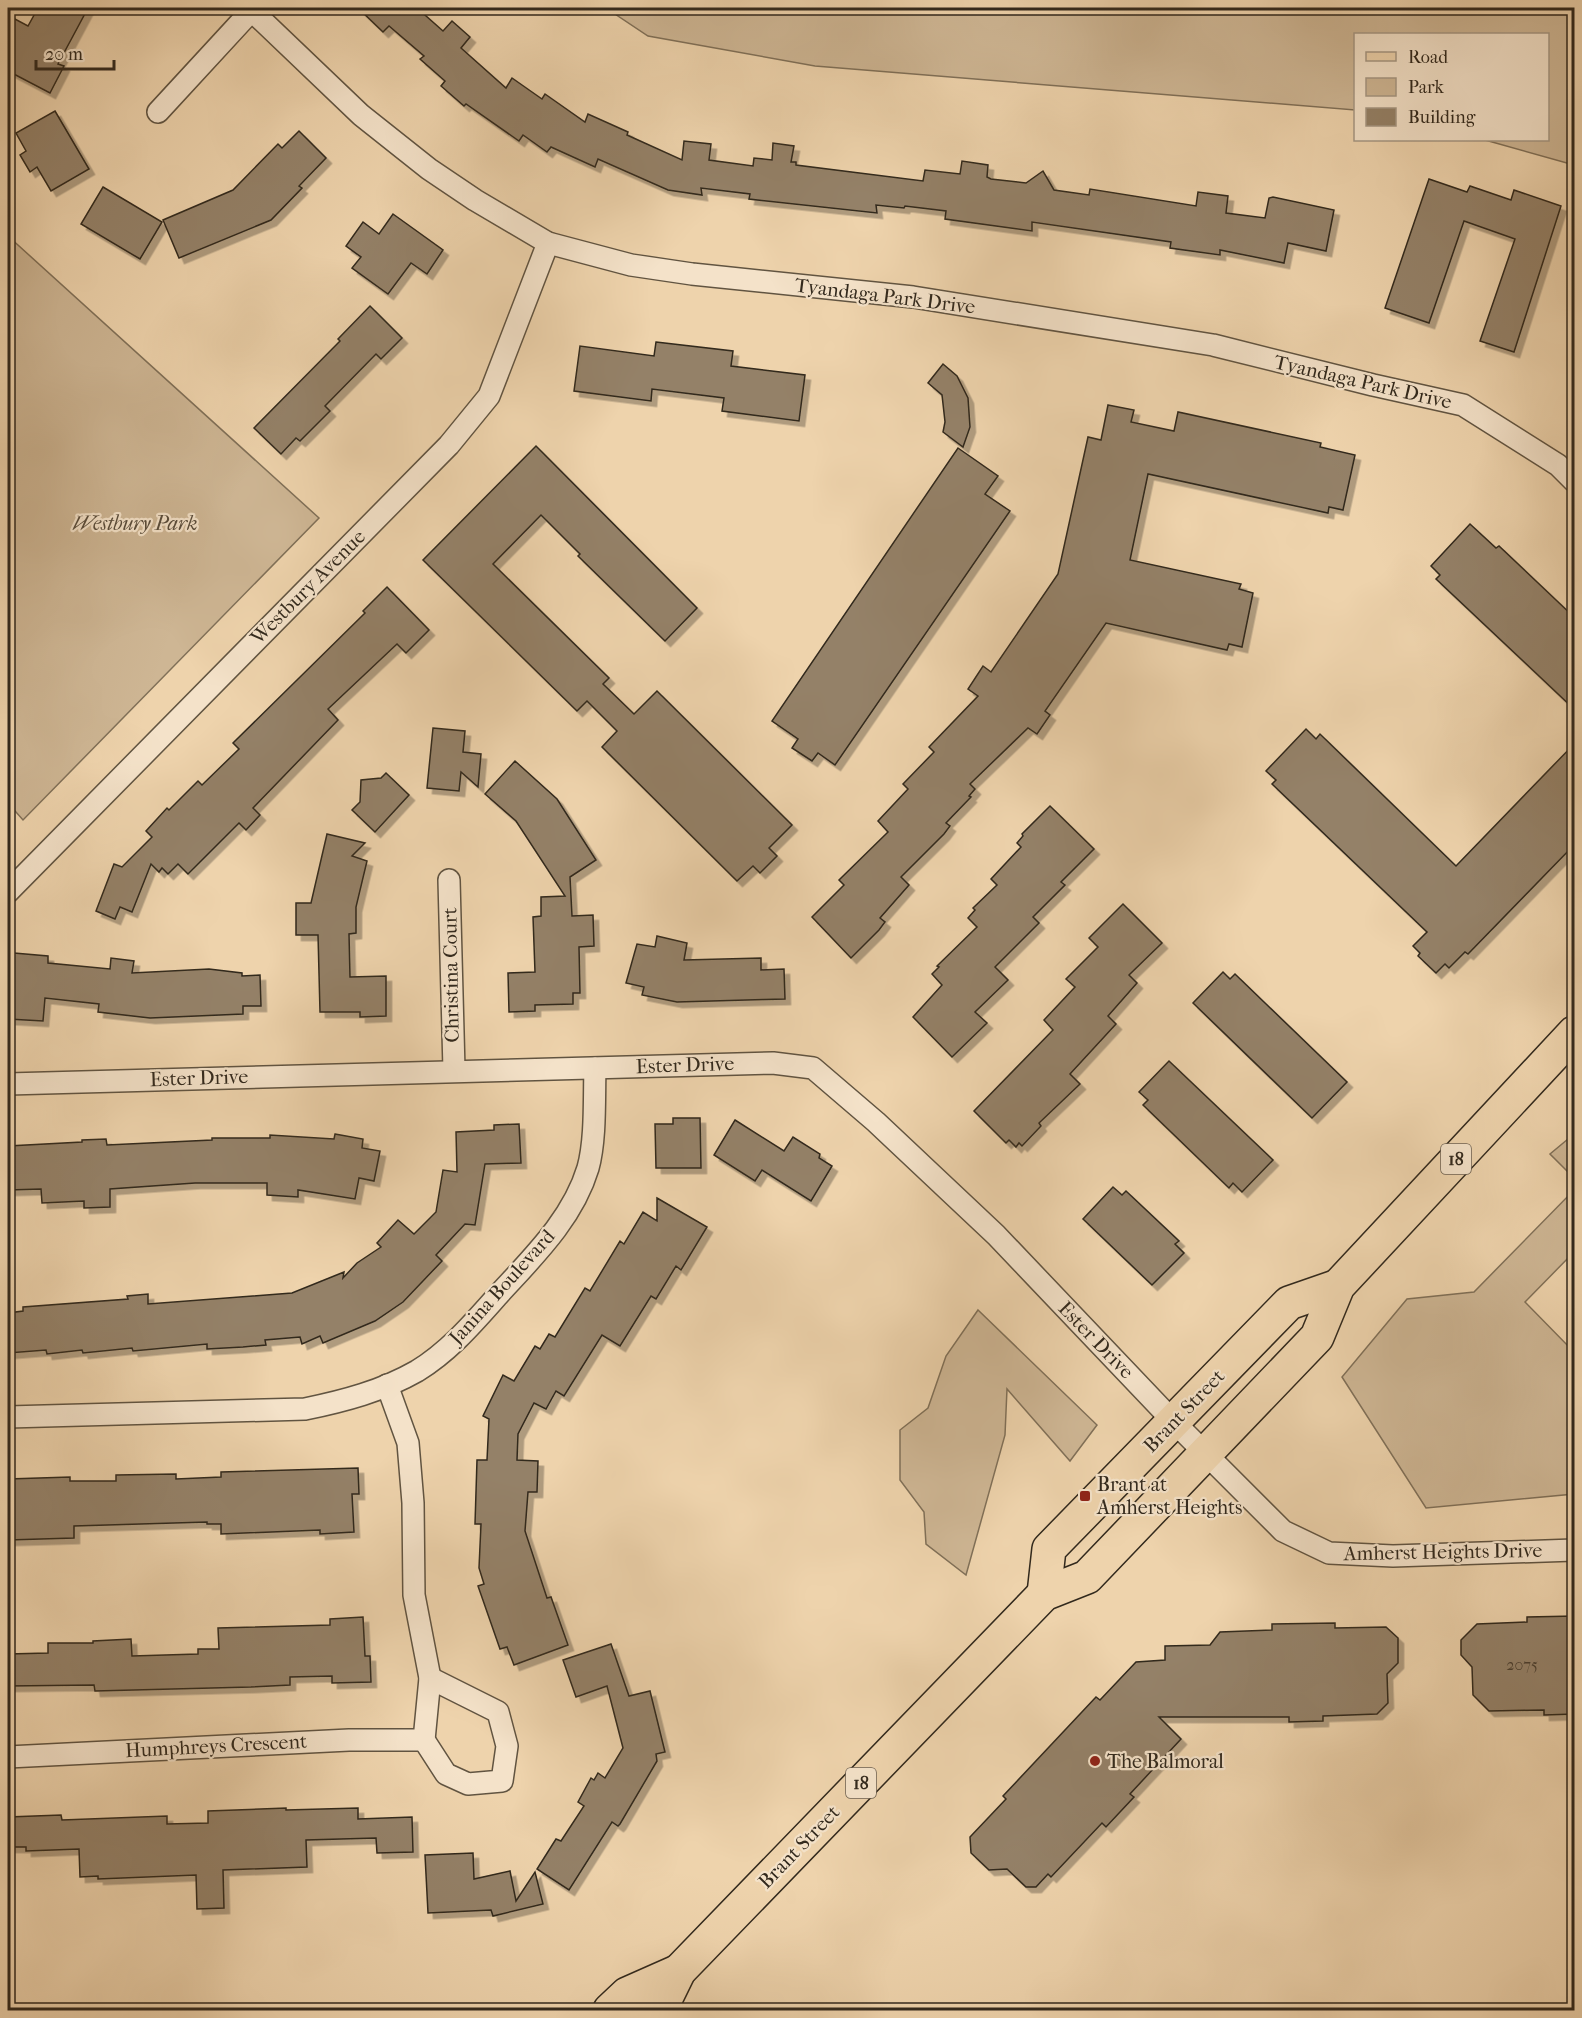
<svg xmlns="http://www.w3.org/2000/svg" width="1582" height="2018" font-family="'IM FELL French Canon',serif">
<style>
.green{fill:#ceb694;stroke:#807058;stroke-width:1.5}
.building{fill:#948167;stroke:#32291d;stroke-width:1.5;filter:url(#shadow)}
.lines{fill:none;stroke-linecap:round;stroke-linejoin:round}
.minor-casing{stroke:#615441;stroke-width:24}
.primary-casing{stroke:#32291d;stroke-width:36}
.minor{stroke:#f4e2c9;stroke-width:21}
.primary{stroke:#eed3ac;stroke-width:33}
.poi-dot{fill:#8f2418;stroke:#f4e2c9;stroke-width:2}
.labels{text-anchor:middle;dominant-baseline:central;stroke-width:4.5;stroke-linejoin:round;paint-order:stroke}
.number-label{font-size:16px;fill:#4a3f30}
.shield{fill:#f4e2c9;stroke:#6c6051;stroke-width:1.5}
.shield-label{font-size:18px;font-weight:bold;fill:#32291d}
.street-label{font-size:20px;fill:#32291d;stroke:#f4e2c9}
.park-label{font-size:20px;font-style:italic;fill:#594c3b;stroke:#f4e2c9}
.poi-label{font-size:20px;fill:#32291d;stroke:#f4e2c9;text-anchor:start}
</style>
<defs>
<filter id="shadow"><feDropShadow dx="5.5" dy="5.5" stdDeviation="0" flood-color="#0004"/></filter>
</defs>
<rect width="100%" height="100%" fill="#eed3ac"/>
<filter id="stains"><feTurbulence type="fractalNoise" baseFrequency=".00333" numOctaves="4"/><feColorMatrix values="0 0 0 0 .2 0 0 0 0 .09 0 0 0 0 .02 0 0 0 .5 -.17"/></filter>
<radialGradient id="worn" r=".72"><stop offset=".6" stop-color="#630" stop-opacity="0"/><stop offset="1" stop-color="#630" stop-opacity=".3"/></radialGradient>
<g class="green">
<path d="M606,8h968v157l-89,-25h63v-106h-192l-1,76 -540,-44 -167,-30z"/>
<path d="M8,236l311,282 -296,302 -15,-17z"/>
<path d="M1574,1134v44l-24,-24z"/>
<path d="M1574,1190v62l-49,50 49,50v142l-148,14 -84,-131 65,-78 67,-7z"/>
<path d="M978,1310l119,115 -27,36 -63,-72 -2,46 -39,140 -40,-31 -2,-32 -24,-32v-50l28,-22 18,-52z"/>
</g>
<g class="building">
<path d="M38,8h50l-30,56 6,2 -14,27 -42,-22v-38l7,-14 13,7z"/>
<path d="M358,8h59l26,23 9,-10 18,16 -9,11 45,40 6,-10 30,21 3,-5 40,28 3,-8 40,18 -1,3 55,25 2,-19 27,3 -2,16 44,6 1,-8 18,2 1,-17 21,3 -3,16h5v3l127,16 2,-11 35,4 2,-13 26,4 -1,12 4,2 35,4 17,-12 11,19 35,5 1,-6 106,17 2,-14 30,4 -2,17 39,5 4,-20 4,-1 61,13 -8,41 -38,-8 -4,20 -64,-13v5l-50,-7 1,-6 -139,-20v9l-87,-12 1,-8 -41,-5 -1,2 -28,-3 1,8 -128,-14 1,-5 -49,-6 1,7 -34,-5 -70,-31 -3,8 -44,-20 -4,5 -24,-17 -4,6 -53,-37 -2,2 -23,-20 4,-5 -25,-22 4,-3 -35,-30 -6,6z"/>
<path d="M55,111l34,58 -38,22 -14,-24 -7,5 -10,-17 6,-4 -10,-18z"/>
<path d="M299,131l27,27 -27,28 3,2 -31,32 -92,38 -16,-38 70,-30 45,-46 4,4z"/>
<path d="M1429,179l38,13 3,-6 41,14 3,-10 47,16 -47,146 -34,-11 35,-102 -51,-18 -35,102 -44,-15z"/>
<path d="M103,187l59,35 -22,37 -59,-35z"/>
<path d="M393,214l50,36 -16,24 -16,-11 -23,31 -36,-26 9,-11 -15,-11 17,-24 16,12z"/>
<path d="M370,306l32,32 -21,21 -5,-5 -51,52 5,5 -30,30 -4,-3 -15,16 -27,-26 86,-87 -2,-2z"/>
<path d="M656,342l77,9 -2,15 74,9 -6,46 -77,-10 2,-13 -72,-9 -1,12 -77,-10 6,-45 74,10z"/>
<path d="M943,364l14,12 11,22 2,29 -7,20 -20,-15 2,-10 -3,-27 -14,-12z"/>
<path d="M1108,405l26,5 -3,12 43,9 4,-19 143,31 -1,4 35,8 -12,55 -14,-3 -1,6 -180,-39 -18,86 111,24 -2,5 14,4 -11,54 -13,-3 -2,6 -121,-27 -61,88 5,4 -13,19 -9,-6 -58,56 5,5 -6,7 2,1 -25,26 4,3 -6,8 -43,43 8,8 -29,33 5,4 -6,8 -28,28 -39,-41 32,-32 -5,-5 49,-48 -10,-11 30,-32 -5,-5 31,-32 -5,-5 49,-51 -10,-7 15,-23 8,6 67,-98 30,-137 13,3z"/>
<path d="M536,446l161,162 -32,33 -87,-85 2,-2 -39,-39 -48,49 116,114 -6,6 31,30 23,-23 135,134 -23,23 8,8 -17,17 -7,-7 -16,15 -135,-134 15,-16 -30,-30 -10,10 -154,-151z"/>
<path d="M958,448l40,28 -13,18 25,17 -175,254 -17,-12 -6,8 -20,-13 6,-9 -26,-18z"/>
<path d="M1470,524l26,24 3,-2 76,72v92l-139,-131 4,-4 -9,-9z"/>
<path d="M387,587l42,43 -23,23 -9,-9 -69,65 10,11 -85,88 7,7 -14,15 -7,-7 -51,51 -10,-10 -10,10 -6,-6 -3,4 -8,-8 -19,48 -12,-5 -5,12 -19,-8 18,-47 8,3 30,-30 -6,-6 21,-23 2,2 29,-29 4,4 37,-36 -6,-6 132,-130 -2,-2z"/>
<path d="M433,728l32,3 -2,21 18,2 -3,33 -17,-15 -2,19 -32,-3z"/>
<path d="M1306,729l10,10 4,-5 136,132 119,-123v101l-107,110 -3,-2 -16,16 -4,-4 -9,9 -18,-17 2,-3 -7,-7 14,-14 -155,-148 4,-4 -10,-9z"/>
<path d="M515,761l42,38 39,61 -26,17 2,39 21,-1 1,31 -15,1 1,46h-7v11l-38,1v6l-26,1 -1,-39 27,-1 -2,-55 8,-1v-19l24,-1 -49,-75 -31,-27z"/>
<path d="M386,773l23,22 -34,37 -23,-22 8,-8 1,-22 20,-2z"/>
<path d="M1050,806l44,43 -33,33 4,3 -32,32 6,6 -44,44 13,13 -33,32 12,11 -35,34 -39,-40 29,-32 -10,-11 7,-7 -2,-1 40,-39 -9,-9 7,-8 -2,-2 24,-23 -6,-6 30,-32 -4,-4 6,-7 -1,-2z"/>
<path d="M327,834l38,9 -13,13 15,5 -11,46v26l-7,1 1,43 36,-1v40l-26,1v-5h-40l-2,-77h-22v-32h15z"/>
<path d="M1123,904l39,39 -33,32 8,8 -29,33 8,8 -46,50 10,10 -41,39 2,3 -19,20 -3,-3 -3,4 -7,-7 -3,3 -32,-32 79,-81 -9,-10 31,-33 -9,-8 32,-32 -9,-9z"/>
<path d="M657,936l30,7 -3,17 77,-2v12l23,-1 1,30 -108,3 -35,-7 2,-8 -18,-4 11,-39 18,3z"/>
<path d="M14,953l34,3v7l62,6 1,-11 23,3 -2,12 77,-4 33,4v3l18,-1 1,31h-18v8l-93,4 -52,-6 1,-8 -54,-6 -2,23 -35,-2v-26h3z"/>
<path d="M1223,972l7,7 5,-5 112,108 -35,36 -119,-115z"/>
<path d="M1169,1061l104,99 -31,32 -9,-9 -4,5 -86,-83 5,-5 -9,-8z"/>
<path d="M673,1118h27l1,50h-45l-1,-44h18z"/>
<path d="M735,1120l49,31 9,-14 27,17 -1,4 13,8 -21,35 -49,-31 -7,11 -41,-26z"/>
<path d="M519,1124l2,39 -36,1 -10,61 -10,-1 -29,31 6,6 -39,41 -28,19 -52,22 -3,-7 -18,8 -2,-7 -35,3 1,5 -23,2 -36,2v-5l-74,7 -1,-3 -49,5 -1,-3 -35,4 -1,-4 -38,3v-40l15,-2v-4l105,-8 -1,-3 21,-2v10l144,-11 52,-21 -1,6 14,-15 24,-16 -4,-4 21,-23 16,14 22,-22 7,-42 14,2 -1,-40 38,-2v-5z"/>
<path d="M335,1134l28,5 -1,9 18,3 -6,30 -15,-3 -4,21 -57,-9v7l-31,-2v-12h-72l-85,6v18l-26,1v-7l-42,2 -1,-14 -33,1v-44l74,-4v-2l24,-1 1,6 105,-5v-2h58v-3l64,4z"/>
<path d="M1113,1187l9,8 4,-4 53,50 -4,3 9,9 -32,32 -69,-66z"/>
<path d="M657,1198l50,29 -26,43 -5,-4 -20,33 -5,-3 -31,50 -18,-11 -38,61 -8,-5 -10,18 -12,-6 -16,31 -1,26 21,1 -1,31h-9l-3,39 22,67 4,-1 17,48 -54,20 -7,-18 -7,2 -22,-63 6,-2 -5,-16 2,-44h-6l2,-64h10l2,-41 -6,-3 20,-41 11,6 21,-35 5,3 9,-15 6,3 30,-49 5,3 30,-50 4,3 19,-32 14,9z"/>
<path d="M358,1468l1,26h-7l2,38 -34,2v-4l-99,4v-10h-14v-2l-133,4v12l-66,2v-61l62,-2v4h46v-6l60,-1v5l45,-2v-5z"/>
<path d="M1575,1616v98l-31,1v-5l-55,1 -16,-16 -1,-28 -11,-12v-15l16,-16 50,-2v-5z"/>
<path d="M363,1617l2,39h5l1,26 -39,1v-7l-42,1v8l-39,2 -156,4 -1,-6 -86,1v-32l40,-1v-10h45v-2l38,-2 1,17 66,-2v-5h21l-1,-21 112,-3v-6z"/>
<path d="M1335,1623v5l51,-1 12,11v25l-11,11 1,29 -11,11 -54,2v5l-34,1v-5h-130l22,22 -51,55 4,3 -28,30 -4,-4 -51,54 -3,-3 -12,13h-10l-19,-18 -18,1 -18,-17 -1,-16 36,-38 -3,-3 93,-99 4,3 36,-38 29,-2v-14l45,-1 10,-13 52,-2v-6z"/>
<path d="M611,1644l18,52 21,-5 15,61 -9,2 1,7 -37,63 -2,2 -6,-4 -43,68 -32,-21 19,-30 5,2 23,-35 -6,-4 13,-24 3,2 4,-7 7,5 18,-30 -16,-62 -31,11 -13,-37z"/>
<path d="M286,1808v2l72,-2v11l54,-2 1,35 -36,1 -1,-15 -70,2 1,27 -84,3 1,38 -27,1 -1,-34 -98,4v-3l-18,1 -1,-28 -53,2v-4h-18v-30l53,-2 1,5 105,-4v8l41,-1v-12z"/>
<path d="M473,1853l1,26 36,-8 6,30 19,-29 8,32 -50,12 -2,-6 -63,3 -3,-58z"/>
</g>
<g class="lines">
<g class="minor-casing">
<g id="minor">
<path d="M249,8l112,107 68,54 46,31 73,43 83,22 61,9 221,23 300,48 160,40 90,20 95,60 16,16"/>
<path d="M158,112l94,-102"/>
<path d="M449,880l5,190"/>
<path d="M8,892l441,-447 40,-49 59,-153"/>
<path d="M8,1084l765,-21 40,5 63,54 120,113 177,186 110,110 46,22 64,3 181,-6"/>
<path d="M8,1417l297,-8c39,-8 77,-18 112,-38 33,-20 58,-50 83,-78 34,-37 73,-75 88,-125 8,-29 6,-70 7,-100"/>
<path d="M424,1740l22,34 22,10 34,-3 5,-35 -9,-34 -68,-34"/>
<path d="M8,1757l341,-17h75l6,-62 -16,-83 -1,-92 -5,-60 -21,-58"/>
</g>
</g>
<g class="primary-casing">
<g id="primary">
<path d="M1044,1594l5,-45 240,-246 49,-17"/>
<path d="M610,2010l17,-16 52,-23"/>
<path d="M660,2010l19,-39 365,-377 43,-17 230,-240 21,-51 236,-253"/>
</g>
</g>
<use href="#minor" class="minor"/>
<use href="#primary" class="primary"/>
</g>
<g class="poi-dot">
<rect x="1079" y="1490" width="12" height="12" rx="3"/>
<circle cx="1095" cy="1761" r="6"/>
</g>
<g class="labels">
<g class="number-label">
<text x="1522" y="1664">2075</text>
</g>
<g class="shield">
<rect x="1441" y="1144" width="30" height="30" rx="4.5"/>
<rect x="846" y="1768" width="30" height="30" rx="4.5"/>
</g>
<g class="shield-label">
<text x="1456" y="1159">18</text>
<text x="861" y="1783">18</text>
</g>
<g class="street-label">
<text transform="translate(885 296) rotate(7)">Tyandaga Park Drive</text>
<text transform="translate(1363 382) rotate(13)">Tyandaga Park Drive</text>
<text transform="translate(308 587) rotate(-45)">Westbury Avenue</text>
<text transform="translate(451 975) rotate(-91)">Christina Court</text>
<text transform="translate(685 1065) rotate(-2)">Ester Drive</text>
<text transform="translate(199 1078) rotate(-2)">Ester Drive</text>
<text transform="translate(502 1287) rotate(-48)">Janina Boulevard</text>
<text transform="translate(1096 1340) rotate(46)">Ester Drive</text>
<text transform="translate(1184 1411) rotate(-46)">Brant Street</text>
<text transform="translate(1443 1552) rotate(-1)">Amherst Heights Drive</text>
<text transform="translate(216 1746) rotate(-3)">Humphreys Crescent</text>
<text transform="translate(799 1847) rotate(-46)">Brant Street</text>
</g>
<g class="park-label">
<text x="135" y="523">Westbury Park</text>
</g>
<g class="poi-label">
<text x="1097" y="1484">Brant at<tspan x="1097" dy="23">Amherst Heights</tspan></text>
<text x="1107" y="1761">The Balmoral</text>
</g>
</g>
<rect width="1582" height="2018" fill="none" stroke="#eed3ac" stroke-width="30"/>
<rect x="9" y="9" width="1564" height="2000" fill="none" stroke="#32291d" stroke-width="3"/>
<rect x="15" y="15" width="1552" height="1988" fill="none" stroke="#32291d" stroke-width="1.5"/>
<rect x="1354" y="33" width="195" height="108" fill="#f4e2c9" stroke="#a69884" stroke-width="1.5"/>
<rect x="1366" y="52" width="30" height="9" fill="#eed3ac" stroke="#a69884" stroke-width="1.5"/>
<text x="1408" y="63" font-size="18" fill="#32291d">Road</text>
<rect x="1366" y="78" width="30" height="18" fill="#ceb694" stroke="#a69884" stroke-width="1.5"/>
<text x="1408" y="93" font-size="18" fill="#32291d">Park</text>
<rect x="1366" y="108" width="30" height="18" fill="#948167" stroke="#a69884" stroke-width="1.5"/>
<text x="1408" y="123" font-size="18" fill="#32291d">Building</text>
<path d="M36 60v9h78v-9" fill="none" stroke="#32291d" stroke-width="3"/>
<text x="45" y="60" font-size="18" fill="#32291d" stroke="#f4e2c9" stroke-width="4.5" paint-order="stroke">20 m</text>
<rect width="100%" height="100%" filter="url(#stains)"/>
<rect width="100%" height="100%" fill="url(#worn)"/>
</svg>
